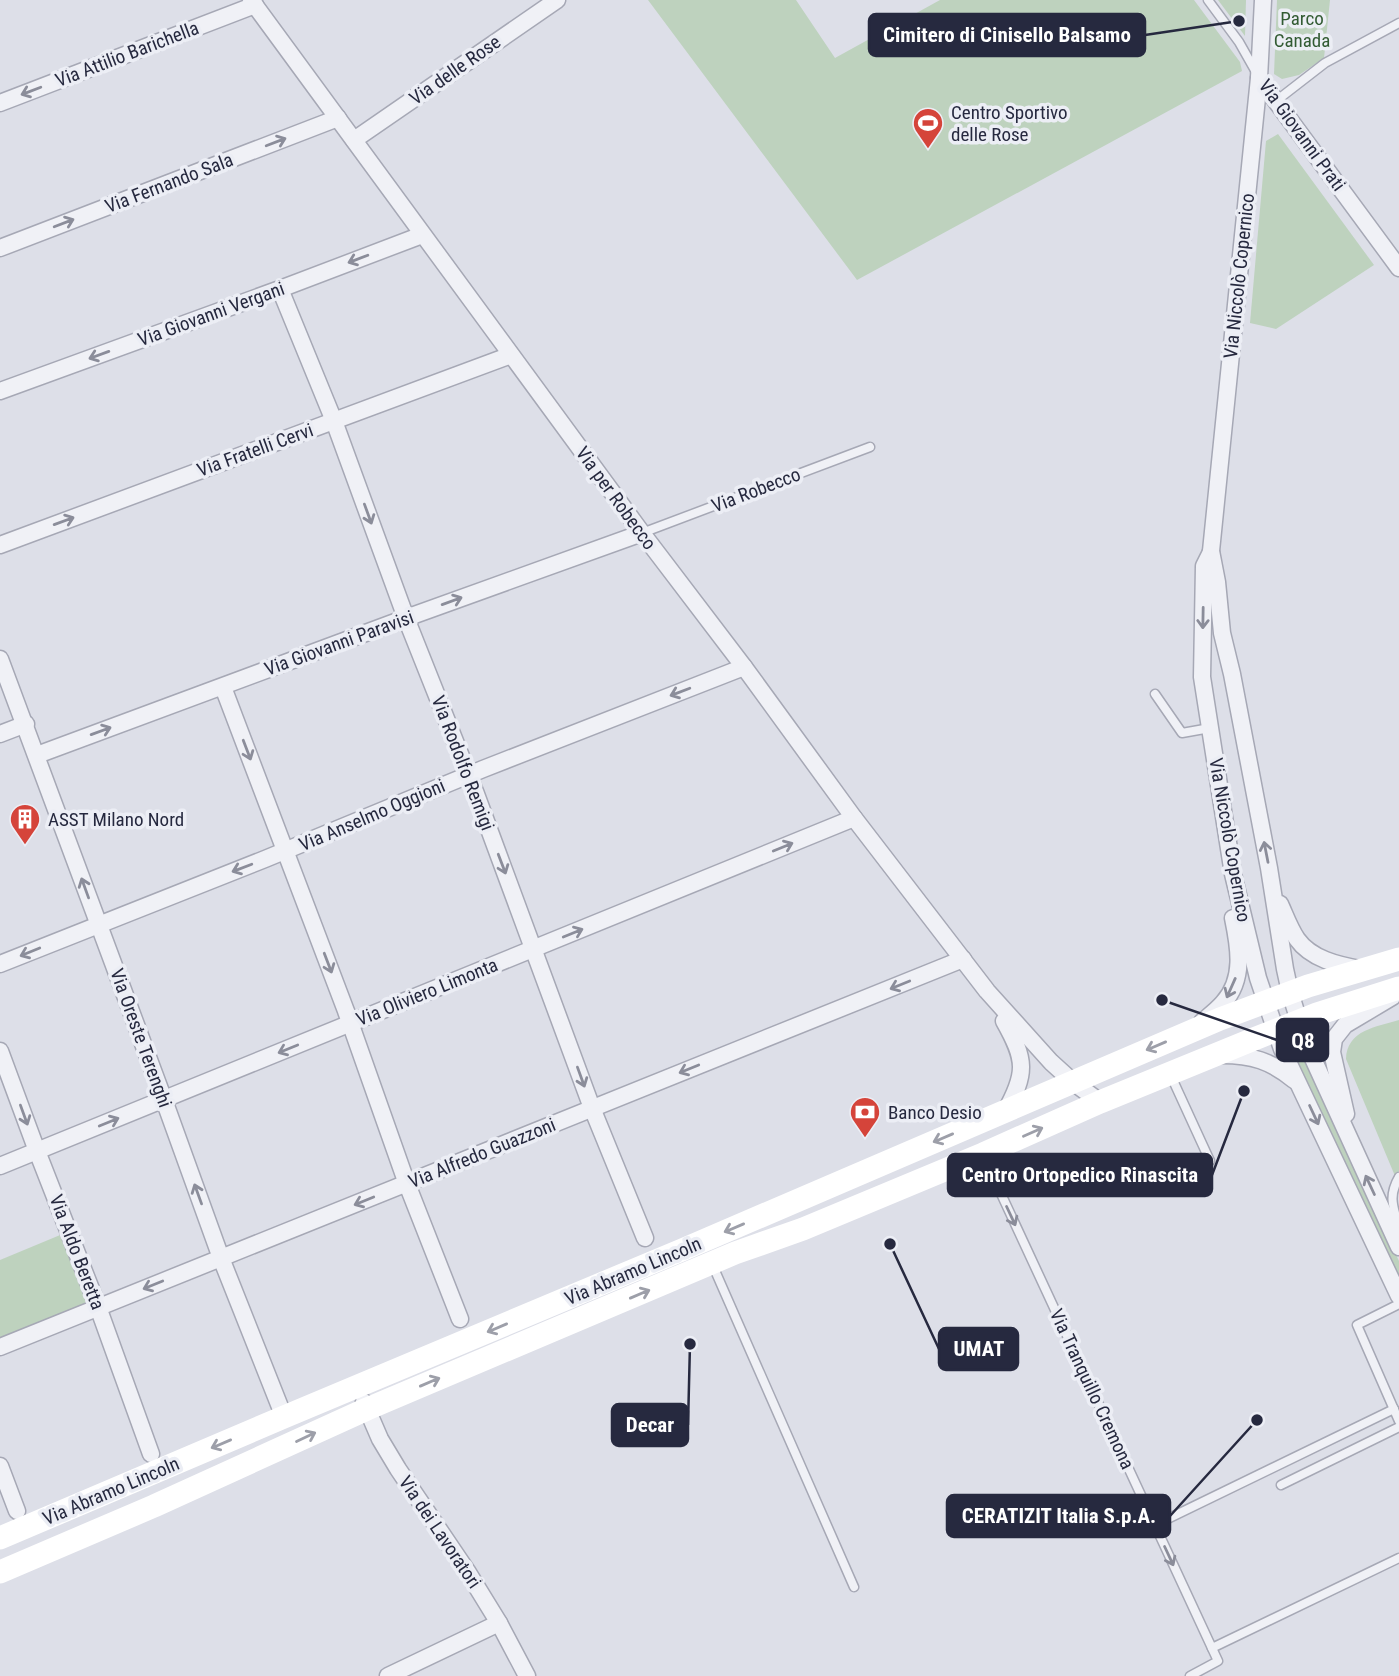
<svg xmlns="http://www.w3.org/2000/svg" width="1399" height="1676" font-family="'Roboto Condensed',sans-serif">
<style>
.green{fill:#bed2be}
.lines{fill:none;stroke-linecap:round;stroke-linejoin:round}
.service-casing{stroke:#a6a8b5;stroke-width:11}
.minor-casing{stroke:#a6a8b5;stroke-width:19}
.service{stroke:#f0f1f6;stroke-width:8}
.minor{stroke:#f0f1f6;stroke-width:16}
.secondary{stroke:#fff;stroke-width:23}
.oneway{stroke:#8b8d9a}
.oneway2{stroke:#9d9fa9}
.labels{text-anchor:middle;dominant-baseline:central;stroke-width:7;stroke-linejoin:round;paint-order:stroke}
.park-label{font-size:19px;fill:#325b33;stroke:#eceef5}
.street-label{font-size:19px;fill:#26293f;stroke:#eceef5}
.poi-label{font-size:19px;fill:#26293f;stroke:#eceef5;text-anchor:start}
.leader{fill:none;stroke:#26293f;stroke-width:2.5}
.callout-dot{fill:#26293f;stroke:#eceef5;stroke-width:2.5}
.callout{fill:#26293f;stroke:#26293f;stroke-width:2.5}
.callout-label{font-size:21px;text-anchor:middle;font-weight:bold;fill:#fff}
</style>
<rect width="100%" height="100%" fill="#dddfe8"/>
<g class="green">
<path d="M648,0h148l39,58 105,-58h254l46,62 2,9 -385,209z"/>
<path d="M1218,0h28l-1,36z"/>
<path d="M1277,0h53l-6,58 -25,17 -17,4 -8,-5z"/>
<path d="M1278,134l96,131 -98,64 -26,-6 16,-182z"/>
<path d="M1399,1020v151l-4,5 -49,-117c1,-29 30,-32 53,-39z"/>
<path d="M1299,1049l100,212v17l-106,-226z"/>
<path d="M65,1233l26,68 -91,37v-78z"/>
</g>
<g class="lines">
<g class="service-casing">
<g id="service">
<path d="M1208,0l31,42 17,30"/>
<path d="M1276,101l49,-38 74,-40"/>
<path d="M642,533l228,-86"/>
<path d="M1155,694l27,39 28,-5"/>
<path d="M1171,1076l39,85"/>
<path d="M984,1157l234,504 -28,15"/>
<path d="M1399,1177c-11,19 -6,30 0,50"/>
<path d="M713,1266l141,321"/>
<path d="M1399,1304l-42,21 42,96"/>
<path d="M1281,1485l118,-58"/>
<path d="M1155,1525l239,-116"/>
<path d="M1212,1648l187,-90"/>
</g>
</g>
<g class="minor-casing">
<g id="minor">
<path d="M251,0l391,533 102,134 110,151 133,173 64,71 22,20 27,20"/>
<path d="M1263,0l-4,78 -48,473 6,31 5,51 10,41 37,194 16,101 5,23 15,49 94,206"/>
<path d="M1259,78l140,190"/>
<path d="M0,103l255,-98"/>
<path d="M354,140l203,-140"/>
<path d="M0,248l338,-130"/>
<path d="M280,289l54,132 72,197 70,176 116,314 53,130"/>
<path d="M0,391l280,-102 142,-54"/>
<path d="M0,545l511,-190"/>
<path d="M1211,552l-7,14 -2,111 31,197 25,104 24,71 117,247"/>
<path d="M0,659l164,441 57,158 63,159"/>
<path d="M223,687l123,324 61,173 53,135"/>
<path d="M0,734l26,-10"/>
<path d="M37,755l369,-137 236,-85"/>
<path d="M1280,904c5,11 10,25 17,35 14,20 41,26 63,30"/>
<path d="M0,964l265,-105 218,-90 261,-102"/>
<path d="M1004,1021c22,39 23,52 1,91"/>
<path d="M1202,1022c7,-6 15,-12 21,-19 22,-24 16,-56 10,-85"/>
<path d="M0,1051l37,100 61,156 53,147"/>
<path d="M1222,1055c30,0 49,6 72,25"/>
<path d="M1346,1114l-14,-62 2,-13 11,-14 47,-28"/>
<path d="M0,1166l854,-348"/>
<path d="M0,1347l963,-388"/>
<path d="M364,1402l16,37 18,30 69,102 32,52 28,53"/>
<path d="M0,1466l17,45"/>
<path d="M388,1676l111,-53"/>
</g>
</g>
<use href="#service" class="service"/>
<use href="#minor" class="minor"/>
<g class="secondary">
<path d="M0,1538l284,-121 398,-167 538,-231 88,-33 91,-27"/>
<path d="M0,1572l154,-66 213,-97 368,-156 68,-24 180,-75 117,-52 154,-63 63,-25 82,-26"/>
</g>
</g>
<defs><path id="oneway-shaft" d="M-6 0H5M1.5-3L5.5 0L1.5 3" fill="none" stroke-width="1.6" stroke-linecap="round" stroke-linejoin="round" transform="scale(1.75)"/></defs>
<g class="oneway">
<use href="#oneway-shaft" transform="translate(31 91) rotate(159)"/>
<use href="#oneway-shaft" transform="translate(276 142) rotate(-21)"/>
<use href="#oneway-shaft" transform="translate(64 223) rotate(-21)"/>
<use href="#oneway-shaft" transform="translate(358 259) rotate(159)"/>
<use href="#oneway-shaft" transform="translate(99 355) rotate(160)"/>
<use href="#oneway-shaft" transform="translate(368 514) rotate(70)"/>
<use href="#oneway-shaft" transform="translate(64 521) rotate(-20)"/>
<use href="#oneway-shaft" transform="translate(452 601) rotate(-20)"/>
<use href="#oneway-shaft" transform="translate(1203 618) rotate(91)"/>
<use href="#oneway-shaft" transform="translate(680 692) rotate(159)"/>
<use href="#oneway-shaft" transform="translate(101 731) rotate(-20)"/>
<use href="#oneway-shaft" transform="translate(247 750) rotate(69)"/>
<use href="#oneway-shaft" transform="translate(783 847) rotate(-22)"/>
<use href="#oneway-shaft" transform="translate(1266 852) rotate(-101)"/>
<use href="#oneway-shaft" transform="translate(502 864) rotate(69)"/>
<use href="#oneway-shaft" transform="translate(242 868) rotate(159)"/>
<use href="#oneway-shaft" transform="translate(85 888) rotate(-110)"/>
<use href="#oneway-shaft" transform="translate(573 933) rotate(-22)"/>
<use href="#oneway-shaft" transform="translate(30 952) rotate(158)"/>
<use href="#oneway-shaft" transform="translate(328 963) rotate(69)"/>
<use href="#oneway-shaft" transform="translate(900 985) rotate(158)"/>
<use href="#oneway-shaft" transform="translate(1231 988) rotate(114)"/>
<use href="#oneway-shaft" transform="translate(288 1049) rotate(158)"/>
<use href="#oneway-shaft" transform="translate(689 1069) rotate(158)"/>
<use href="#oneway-shaft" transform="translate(581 1077) rotate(70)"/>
<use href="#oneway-shaft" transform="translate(24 1115) rotate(70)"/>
<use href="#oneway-shaft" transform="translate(1314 1115) rotate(65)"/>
<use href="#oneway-shaft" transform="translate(109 1122) rotate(-22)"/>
<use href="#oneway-shaft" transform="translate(1370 1185) rotate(-115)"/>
<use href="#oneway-shaft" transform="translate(198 1194) rotate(-110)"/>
<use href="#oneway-shaft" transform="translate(364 1201) rotate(158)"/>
<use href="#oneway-shaft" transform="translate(1011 1216) rotate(65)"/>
<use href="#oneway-shaft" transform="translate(153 1285) rotate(158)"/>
<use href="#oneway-shaft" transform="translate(1169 1556) rotate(65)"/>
</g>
<g class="oneway2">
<use href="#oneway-shaft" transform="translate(1156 1046) rotate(157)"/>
<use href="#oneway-shaft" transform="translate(1033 1132) rotate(-24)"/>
<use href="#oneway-shaft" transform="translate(943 1138) rotate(157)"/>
<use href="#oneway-shaft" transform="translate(734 1228) rotate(157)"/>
<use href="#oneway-shaft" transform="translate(640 1294) rotate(-23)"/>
<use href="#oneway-shaft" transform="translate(497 1328) rotate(157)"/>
<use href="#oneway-shaft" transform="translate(430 1382) rotate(-23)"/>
<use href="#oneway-shaft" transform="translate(306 1437) rotate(-25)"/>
<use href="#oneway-shaft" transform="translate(221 1444) rotate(157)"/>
</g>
<defs>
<g id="stadium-pin" transform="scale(1.575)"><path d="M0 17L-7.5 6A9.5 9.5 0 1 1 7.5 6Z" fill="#d5443a" stroke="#eceef5"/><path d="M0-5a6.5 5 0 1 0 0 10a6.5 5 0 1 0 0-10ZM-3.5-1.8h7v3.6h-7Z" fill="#fff"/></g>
<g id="building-pin" transform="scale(1.575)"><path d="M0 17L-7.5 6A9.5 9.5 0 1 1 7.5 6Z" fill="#d5443a" stroke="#eceef5"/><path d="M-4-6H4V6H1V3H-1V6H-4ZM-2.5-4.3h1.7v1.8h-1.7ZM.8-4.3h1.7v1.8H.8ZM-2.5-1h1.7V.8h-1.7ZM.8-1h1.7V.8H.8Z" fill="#fff"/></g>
<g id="bank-pin" transform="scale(1.575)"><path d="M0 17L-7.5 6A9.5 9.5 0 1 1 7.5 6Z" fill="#d5443a" stroke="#eceef5"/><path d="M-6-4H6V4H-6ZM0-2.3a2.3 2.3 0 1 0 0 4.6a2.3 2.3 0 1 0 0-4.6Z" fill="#fff"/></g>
</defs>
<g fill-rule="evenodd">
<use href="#stadium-pin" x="928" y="123"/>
<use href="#building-pin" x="25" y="819"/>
<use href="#bank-pin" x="865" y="1112"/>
</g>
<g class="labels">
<g class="park-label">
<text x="1302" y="18">Parco<tspan x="1302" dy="22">Canada</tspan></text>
</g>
<g class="street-label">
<text transform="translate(127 54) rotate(-21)">Via Attilio Barichella</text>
<text transform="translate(455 70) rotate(-35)">Via delle Rose</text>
<text transform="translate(1302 135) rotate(54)">Via Giovanni Prati</text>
<text transform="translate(169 183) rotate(-21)">Via Fernando Sala</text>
<text transform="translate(1239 276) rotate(-84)">Via Niccolò Copernico</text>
<text transform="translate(211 314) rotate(-20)">Via Giovanni Vergani</text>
<text transform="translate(255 450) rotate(-20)">Via Fratelli Cervi</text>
<text transform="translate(756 490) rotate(-21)">Via Robecco</text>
<text transform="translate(616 498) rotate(54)">Via per Robecco</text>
<text transform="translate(339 643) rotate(-20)">Via Giovanni Paravisi</text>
<text transform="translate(463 763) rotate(69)">Via Rodolfo Remigi</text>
<text transform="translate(372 815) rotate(-23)">Via Anselmo Oggioni</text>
<text transform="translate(1230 840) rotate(80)">Via Niccolò Copernico</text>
<text transform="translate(427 992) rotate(-22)">Via Oliviero Limonta</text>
<text transform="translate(141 1038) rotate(70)">Via Oreste Terenghi</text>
<text transform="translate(482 1153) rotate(-22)">Via Alfredo Guazzoni</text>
<text transform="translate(77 1252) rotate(69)">Via Aldo Beretta</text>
<text transform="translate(633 1271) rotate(-23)">Via Abramo Lincoln</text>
<text transform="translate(1092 1389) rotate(65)">Via Tranquillo Cremona</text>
<text transform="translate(111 1491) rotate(-23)">Via Abramo Lincoln</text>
<text transform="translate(440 1532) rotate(56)">Via dei Lavoratori</text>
</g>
<g class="poi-label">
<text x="951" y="112">Centro Sportivo<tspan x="951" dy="22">delle Rose</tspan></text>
<text x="48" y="819">ASST Milano Nord</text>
<text x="888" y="1112">Banco Desio</text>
</g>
</g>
<path class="leader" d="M1239 21L1145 35M1162 1000L1277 1040M1244 1091L1212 1175M890 1244L939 1349M690 1344L688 1425M1257 1420L1170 1516"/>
<g class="callout-dot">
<circle cx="1239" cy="21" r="7"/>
<circle cx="1162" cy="1000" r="7"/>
<circle cx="1244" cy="1091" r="7"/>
<circle cx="890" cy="1244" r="7"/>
<circle cx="690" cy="1344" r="7"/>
<circle cx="1257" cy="1420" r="7"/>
</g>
<g class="callout">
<rect x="869" y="14" width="276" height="42" rx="7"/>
<rect x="1277" y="1019" width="51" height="42" rx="7"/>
<rect x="948" y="1154" width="264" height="42" rx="7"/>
<rect x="939" y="1328" width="79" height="42" rx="7"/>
<rect x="612" y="1404" width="76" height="42" rx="7"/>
<rect x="947" y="1495" width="223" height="42" rx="7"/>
</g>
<g class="callout-label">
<text x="1007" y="42">Cimitero di Cinisello Balsamo</text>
<text x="1303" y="1048">Q8</text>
<text x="1080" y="1182">Centro Ortopedico Rinascita</text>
<text x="979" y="1356">UMAT</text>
<text x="650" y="1432">Decar</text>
<text x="1059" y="1523">CERATIZIT Italia S.p.A.</text>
</g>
</svg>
